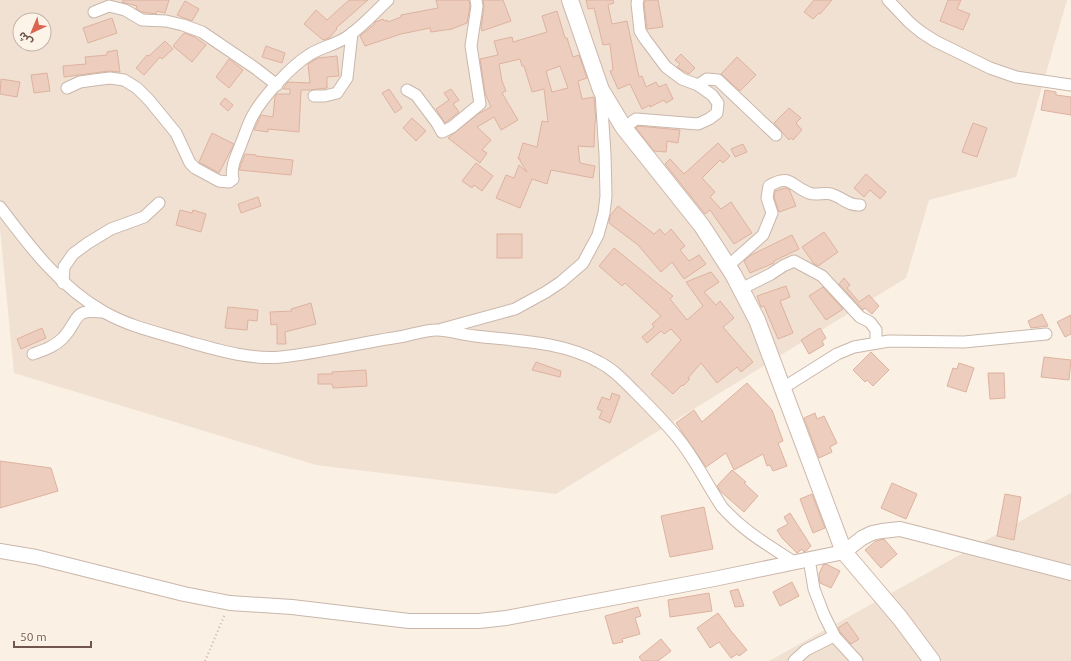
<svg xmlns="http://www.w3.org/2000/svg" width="1071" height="661" font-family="Ubuntu,'Noto Sans Arabic',sans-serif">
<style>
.residential{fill:#f1e1d3;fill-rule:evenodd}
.building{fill:#edcdbd;stroke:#deb29f;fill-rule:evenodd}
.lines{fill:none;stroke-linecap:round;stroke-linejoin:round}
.minor-casing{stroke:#cab7ab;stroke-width:13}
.tertiary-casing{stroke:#cab7ab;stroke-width:16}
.secondary-casing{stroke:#cfb8ac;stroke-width:18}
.path{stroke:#d2b0a1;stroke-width:2;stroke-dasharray:1 3;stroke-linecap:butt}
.minor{stroke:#fff;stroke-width:11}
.tertiary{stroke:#fff;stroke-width:14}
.secondary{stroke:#fff;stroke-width:16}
</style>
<rect width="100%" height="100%" fill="#faf0e4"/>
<g class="residential">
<path d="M0,0h1067l-51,177 -87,23 -23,78 -350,216 -240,-29 -302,-92 -14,-145zM20,20h24v24h-24z"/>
<path d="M1071,493v168h-302z"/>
</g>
<g class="building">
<path d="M123,0h46l-4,13 -8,-2 -1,3 -14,-2 -6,-3 1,-3 -15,-4z"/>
<path d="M349,0h19l-32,28 1,1 -8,9 -6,2 -19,-16 12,-14 11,10z"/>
<path d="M436,0h33l1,6 -3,17 -15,6 -21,3 -1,-4 -29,6 -36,12 -5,-10 11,-9 3,-2 1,-3 8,-3 1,2 3,-1 1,2 13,-5v-2l37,-7z"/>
<path d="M483,0h20l8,21 -29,10 -1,-3 3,-21z"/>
<path d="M586,0h27l1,3 -6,2 4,19 15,-3 12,56 3,-1 4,11 10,-5 3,5 7,-3 7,15 -7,4 -2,-3 -14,7v-2l-8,4 -12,-25 -12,5 -8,-18 3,-1 -3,-26 -7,1 -9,-37 -6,1z"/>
<path d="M645,0h13l5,27 -16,2 -3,-25z"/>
<path d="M814,0h18l-12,14 -1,-1 -6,6 -9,-7z"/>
<path d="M948,0h13l-4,9 13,5 -7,16 -23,-9z"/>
<path d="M185,1l14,8 -7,12 -15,-6z"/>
<path d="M557,11l8,27h2l6,19 6,-2 8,23 -9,3 4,18 12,-2 2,24h-1l-1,26 -16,-1 2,17 15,3 -2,12 -42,-8 -4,14 -15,-5 -12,29 -24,-10 10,-23 8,3 5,-13 8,7 -7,-11v-2h-2l5,-16 14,4 5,-26 6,1 -4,-33 -12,3 -8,-26h-2l-2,-7 -21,5 3,17 4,10 -4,2 16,27 -17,10 -7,-13 -17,10 14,13 -9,10 5,3 -7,10 -32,-25 30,-24 13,-7 -6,-14 -5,-34 18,-4 -4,-14 18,-4 1,5 34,-10 -5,-16zM560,66l8,22 -16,4 -6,-21z"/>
<path d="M112,18l5,15 -29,10 -5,-15z"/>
<path d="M184,33l11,4 11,8 -14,17 -19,-16z"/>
<path d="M165,41l8,8 -11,10 -2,-2 -16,18 -8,-7 11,-13 2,1z"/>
<path d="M266,46l19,7 -3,10 -20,-6z"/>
<path d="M117,50l3,22 -11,-1 -45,6 -1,-11 23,-2 -1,-7 22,-2v-3z"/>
<path d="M681,54l14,14 -6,6 -12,-7 3,-3 -5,-4z"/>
<path d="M337,56l2,20 -12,1v11l-17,2h-9l-2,42 -31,-3v3l-14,-2 7,-15 12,2 2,-21 2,-2h13v-5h-7l5,-7 22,1 -2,-19 10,-6z"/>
<path d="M737,57l19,18 -16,16 -19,-17z"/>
<path d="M229,59l14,11 -14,18 -13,-11z"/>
<path d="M47,73l3,18 -16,2 -3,-18z"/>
<path d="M1,79l19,3 -3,15 -17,-3z"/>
<path d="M389,89l13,19 -7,5 -13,-20z"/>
<path d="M451,89l8,11 -6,4 6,8 -14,11 -9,-14 13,-9 -5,-7z"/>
<path d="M1045,90l11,2v3l15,2v18l-30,-5z"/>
<path d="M225,98l8,7 -5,6 -8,-7z"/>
<path d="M789,108l12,10 -5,5 6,7 -9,10 -2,-2 -2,2 -15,-17z"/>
<path d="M412,118l14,13 -10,10 -13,-13z"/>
<path d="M973,123l14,5 -10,29 -15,-5z"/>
<path d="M638,126l42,4 -2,13 -11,-2 -1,11 -12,-1 -18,-23z"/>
<path d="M212,133l22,11 -15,29 -20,-11z"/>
<path d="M718,143l12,13 -7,7 -3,-3 -18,18 13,14 -5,5 11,12 10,-7 21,31 -18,11 -24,-34 -5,4 -40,-50 5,-5 14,15z"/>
<path d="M743,144l4,8 -12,5 -4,-8z"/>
<path d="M245,154l11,1v1l37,4 -2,15 -52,-5z"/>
<path d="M476,163l17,13 -11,15 -8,-6 -2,3 -10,-7z"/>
<path d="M866,174l20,18 -6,7 -10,-9 -6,7 -10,-9z"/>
<path d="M785,188l4,1 7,17 -17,6 -5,-15 1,-6z"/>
<path d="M258,197l3,9 -20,7 -3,-9z"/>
<path d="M618,206l36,28 6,-5 5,6 6,-6 14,17 -5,4 9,11 10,-6 7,9 -22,15 -12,-17 -11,10 -23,-27 -29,-22 1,-7z"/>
<path d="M180,210l12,3 1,-3 13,4 -5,18 -25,-7z"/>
<path d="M824,232l14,20 -20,14 -4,-2 -12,-17z"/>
<rect x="497" y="234" width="25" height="24"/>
<path d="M792,235l7,14 -25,12v2l-24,10 -6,-12 7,-6z"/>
<path d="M614,248l59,48 -3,3 17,21 16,-14 -17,-24 25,-10 8,10 -15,10 12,13 4,-4 14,17 -11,9 30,35 -12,10 -4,-5 -20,16 -16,-20 -13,15 2,1 -7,7 -1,-1 -9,9 -22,-20 30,-34 -10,-11 -7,5 -3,-3 -14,12 -5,-6 12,-10 -2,-3 9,-8 -36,-33 -3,3 -23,-20z"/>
<path d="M844,278l6,7 -3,3 12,14 10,-7 10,11 -7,8 -7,-6 -2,2 -24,-26z"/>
<path d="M786,286l4,11 -10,4 13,32 -15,6 -14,-33 -3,1 -4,-11z"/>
<path d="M823,287l20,22 -17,11 -17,-24z"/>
<path d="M311,303l5,21 -31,8 1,12h-9v-20l-6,1 -1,-13 22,-1 -1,-2z"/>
<path d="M228,307l30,3 -1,11 -9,-1 -1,10 -22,-2z"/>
<path d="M1042,314l6,12 -17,2 -3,-7z"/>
<path d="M1071,315v19l-6,3 -8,-15z"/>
<path d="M42,328l4,10 -25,11 -4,-10z"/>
<path d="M820,328l6,10 -4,3 2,4 -15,9 -8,-14z"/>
<path d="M871,352l18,18 -16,16 -6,-6 -2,2 -12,-12z"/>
<path d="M1044,357l27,3 -2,20 -28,-3z"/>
<path d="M536,362l25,9 -1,6 -28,-7z"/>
<path d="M959,363l15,5 -8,24 -19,-6 6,-18 4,1z"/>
<path d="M366,370l1,16 -34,2 -1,-4h-14v-10h14v-2z"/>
<path d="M988,373h16l1,25 -15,1z"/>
<path d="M747,383l25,27 11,31 -5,2 9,23 -14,5 -3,-6 -3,1 -4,-12 -29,16 -8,-17 -20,14 -30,-44 18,-13 8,12z"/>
<path d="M612,393l8,3 -10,27 -11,-5 3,-7 -5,-2 5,-12 8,3z"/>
<path d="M815,413l2,6 7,-3 13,27 -7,4 2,5 -13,6 -15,-40z"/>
<path d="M0,461l51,7 7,23 -58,17z"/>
<path d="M732,470l14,12 -2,1 14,13 -14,16 -24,-21 -3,-5z"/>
<path d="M892,483l25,11 -11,25 -25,-11z"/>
<path d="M812,494l13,34 -12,5 -13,-34z"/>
<path d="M1005,494l16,3 -7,43 -17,-4z"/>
<path d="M704,507l9,42 -43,8 -9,-41z"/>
<path d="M790,513l21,33 -5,5 -2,1 -2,-3 -5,4 -15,-15 -5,-8 11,-6 -4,-7z"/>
<path d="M884,539l13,15 -16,14 -16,-18 11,-9z"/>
<path d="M826,564l14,7 -9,17 -11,-5 -1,-9 4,-9z"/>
<path d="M792,582l7,14 -19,10 -7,-14z"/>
<path d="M738,589l6,17 -9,1 -5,-16z"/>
<path d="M709,593l3,18 -42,6 -2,-17z"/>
<path d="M638,607l3,9 -6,2 5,16 -18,5 1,3 -10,2 -8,-28z"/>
<path d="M718,613l13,18 16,19 -8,6 -2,-2 -6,4 -12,-16 -9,6 -13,-20z"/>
<path d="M847,622l12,17 -8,5 -10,-11 -3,-5z"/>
<path d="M661,639l10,12 -13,10h-16l-3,-4z"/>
</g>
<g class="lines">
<g class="minor-casing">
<g id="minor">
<path d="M888,0l22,23 11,9 14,9 55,27 26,9 55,8"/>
<path d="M94,12l15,-6 16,4 17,10 24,1 17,4 19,7 53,36 22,17"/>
<path d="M698,85l9,-6 11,1 58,55"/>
<path d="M67,88l13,-6 14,-2 16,-2 14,2 13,8 12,12 27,33 14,30 5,5 24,13 10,1 4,-3c-3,-12 4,-24 8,-35 4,-10 7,-20 12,-29 10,-18 38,-49 56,-60 12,-8 26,-10 38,-18 15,-10 28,-25 41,-37"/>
<path d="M407,90l9,5 21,28 5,9 10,-5 28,-23 -9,-58 6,-40 -1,-6"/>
<path d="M314,96h11l12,-3 10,-15 5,-45"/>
<path d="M624,128l12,-9 62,5 11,-5 8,-6 1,-10 -6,-8 -14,-10 -16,-6 -16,-12 -21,-28 -5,-8 -3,-28 1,-3"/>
<path d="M0,207c30,40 60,80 104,105 26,15 56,21 85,30 29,8 62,18 92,15 40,-4 78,-14 118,-20 12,-2 25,-7 38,-7 12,0 25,5 38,6 42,5 86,5 124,26 14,7 25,19 36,30 16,16 32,32 46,50 16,21 27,44 41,65 21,24 46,38 72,55"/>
<path d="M728,266l35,-31 9,-22 -5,-15 2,-12c21,-13 22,0 40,7 7,3 15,-1 22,1 11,3 17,12 29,11"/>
<path d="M63,283l1,-16 9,-13 15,-11 23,-14 33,-12 15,-14"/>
<path d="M741,289l30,-15 12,-8 11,-5 28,15 38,41 10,5 6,8v12"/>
<path d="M442,329l73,-20 31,-17 15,-10 22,-19 15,-28 6,-22 2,-17 -1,-42 -4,-61"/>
<path d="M33,354c11,-4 21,-7 30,-16 17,-18 8,-29 39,-26"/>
<path d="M783,388l54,-34 17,-7 35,-6 75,1 82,-8"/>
<path d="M809,559l5,30 10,26 11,22 22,24"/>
<path d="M794,661l12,-11 28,-14"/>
</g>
</g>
<g class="tertiary-casing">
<path id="tertiary" d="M0,551l36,6 148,37 46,9 62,4 117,14h70l27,-3 208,-39 130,-27 18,-14 10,-5 10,-2 18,-2 171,44"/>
</g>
<g class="secondary-casing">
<path id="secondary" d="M570,0l31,90 23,38 78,98 31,48 24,46 87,232 56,66 32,43"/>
</g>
<path class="path" d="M205,661l20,-47"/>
<use href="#minor" class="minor"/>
<use href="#tertiary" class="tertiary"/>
<use href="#secondary" class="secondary"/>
</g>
<g transform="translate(32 32) rotate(224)"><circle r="19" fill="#fdf4e9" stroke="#c5b5aa"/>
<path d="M0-3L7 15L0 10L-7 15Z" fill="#da6652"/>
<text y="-6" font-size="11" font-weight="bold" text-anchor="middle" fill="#70564c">ش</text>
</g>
<path d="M14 641v6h77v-6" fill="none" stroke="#70564c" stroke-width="2"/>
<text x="20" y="641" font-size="12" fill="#70564c" stroke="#fdf4e9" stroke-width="3" paint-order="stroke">50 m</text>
</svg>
